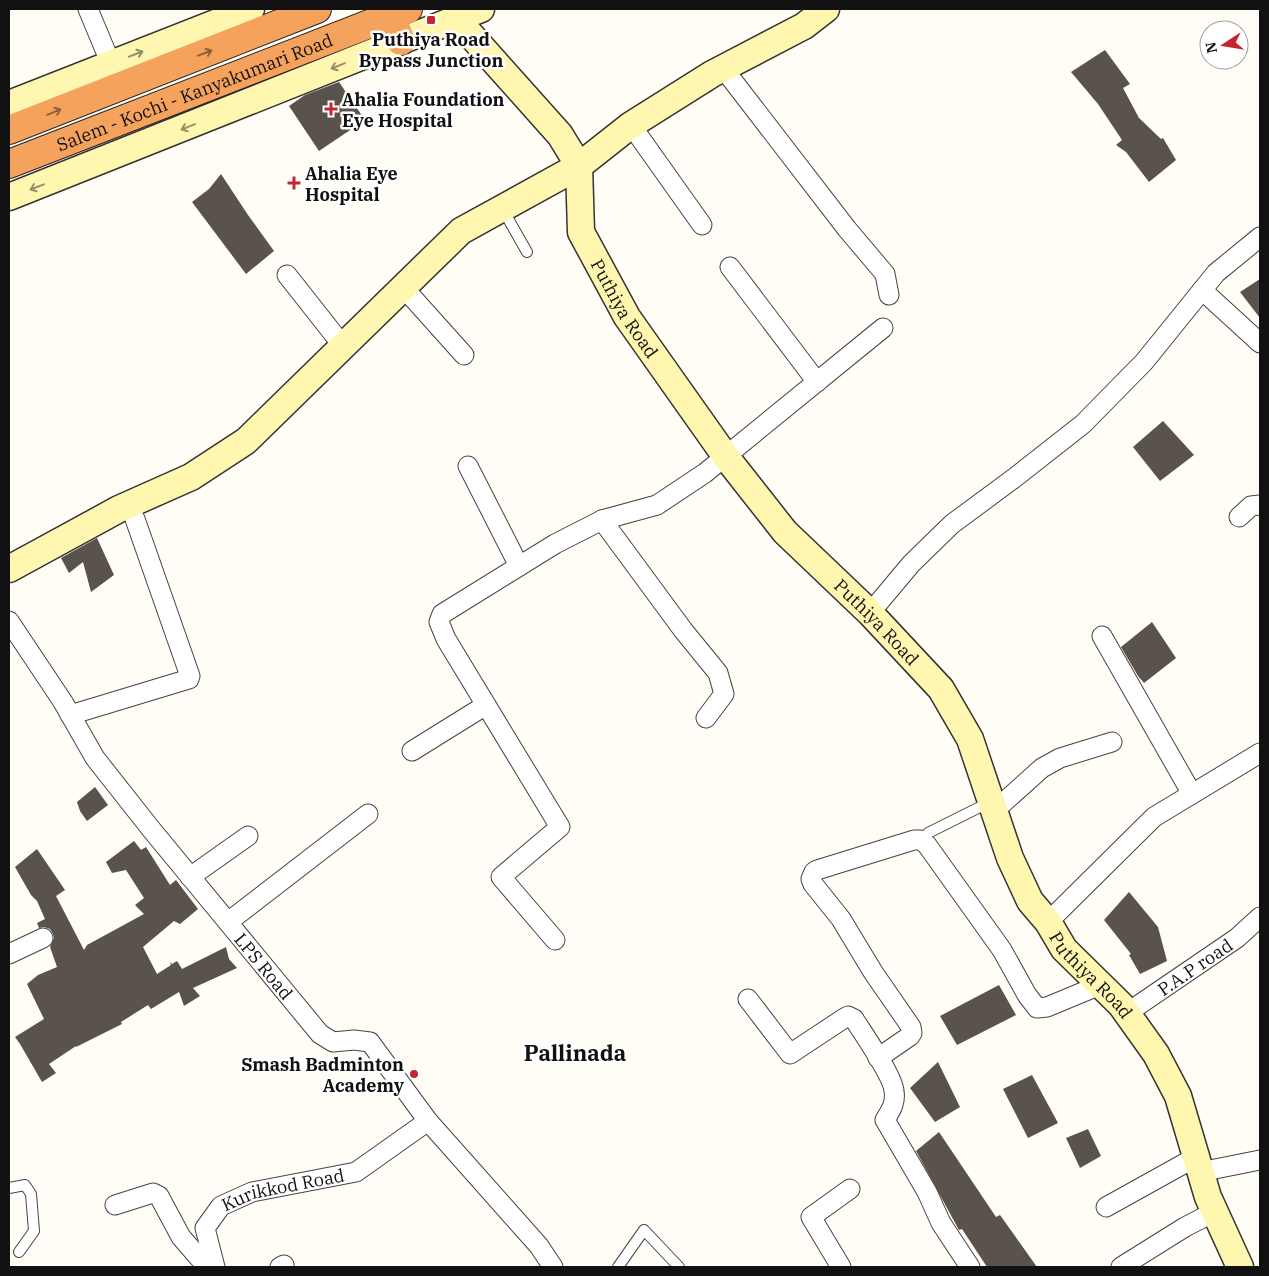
<svg xmlns="http://www.w3.org/2000/svg" width="1269" height="1276" font-family="'IBM Plex Serif',serif">
<style>
.building{fill:#5a524d}
.lines{fill:none;stroke-linecap:round;stroke-linejoin:round}
.lane-casing{stroke:#444;stroke-width:12}
.street-casing{stroke:#444;stroke-width:21}
.secondary-casing{stroke:#333;stroke-width:29}
.highway-casing{stroke:#222;stroke-width:30}
.lane{stroke:#fff;stroke-width:10}
.street{stroke:#fff;stroke-width:19}
.secondary{stroke:#fff6b0;stroke-width:26}
.highway{stroke:#f5a25d;stroke-width:28}
.oneway{stroke:#8e613b}
.oneway2{stroke:#948f68}
.poi-dot{fill:#c4262e;stroke:#fff;stroke-width:2}
.labels{text-anchor:middle;dominant-baseline:central;stroke-width:5;stroke-linejoin:round;paint-order:stroke}
.poi-label{font-size:18px;font-weight:bold;fill:#111;stroke:#fff;text-anchor:start}
.street-label{font-size:18px;fill:#111;stroke:#fff}
.district-label{font-size:22px;font-weight:bold;fill:#111;stroke:#fff}
</style>
<rect width="100%" height="100%" fill="#fffdf5"/>
<g class="building">
<path d="M1105,50l25,34 -7,4 16,30 22,21 2,-1 13,22 -27,22 -23,-30 -10,-7 6,-5 -24,-36 -27,-32z"/>
<path d="M339,82l26,38 -46,31 -30,-45 16,-11z"/>
<path d="M221,174l27,41 26,36 -28,23 -54,-72 17,-13z"/>
<path d="M1260,279v39l-20,-26z"/>
<path d="M1163,421l31,34 -34,26 -27,-34z"/>
<path d="M97,538l17,37 -23,17 -8,-30 -14,11 -8,-15z"/>
<path d="M1152,622l24,36 -32,25 -6,-7 -17,-29z"/>
<path d="M95,787l13,18 -21,16 -7,-10 -3,-9z"/>
<path d="M134,841l7,9 5,-3 24,38 6,-5 22,29 -18,15 -6,-3 -31,26 14,27 14,-9 -1,-3 2,2 5,-3 5,8 44,-22 3,12 8,9 -44,20 7,8 -16,10 -5,-14 -28,17 -3,-4 -27,17 1,2 -46,23v-1l-27,18 7,9 -14,9 -22,-38 -5,-7 29,-18 -17,-35 11,-9 19,-8 -7,-20 4,-9 -1,-4 -3,-5 -6,-2 -5,1 -2,-5 8,-4 -8,-18 -6,-6 -16,-28 22,-18 28,41 -9,6 28,54 3,-5 57,-31 -9,-9 9,-7 -18,-28 -14,3 -6,-11z"/>
<path d="M1129,892l29,35 9,34 -27,13 -11,-19 2,-1 -27,-34z"/>
<path d="M999,985l17,30 -59,30 -17,-29z"/>
<path d="M938,1062l22,45 -25,15 -25,-34z"/>
<path d="M1032,1075l26,48 -30,15 -25,-49z"/>
<path d="M1088,1129l13,27 -21,12 -14,-30z"/>
<path d="M939,1132l57,85 4,-2 37,52h-50l-25,-38 -3,1 -43,-79z"/>
</g>
<g class="lines">
<g class="lane-casing">
<g id="lane">
<path d="M502,208l25,44"/>
<path d="M928,833l62,-31"/>
<path d="M9,1188l16,-3 6,9 3,37 -15,21"/>
<path d="M618,1267l26,-37 35,37"/>
</g>
</g>
<g class="street-casing">
<g id="street">
<path d="M88,9l23,55"/>
<path d="M723,68l124,161 38,45 4,21"/>
<path d="M631,125l71,100"/>
<path d="M730,267l87,115"/>
<path d="M287,275l56,71"/>
<path d="M403,287l61,68"/>
<path d="M1202,290l58,53"/>
<path d="M468,466l51,100"/>
<path d="M1239,517l12,-11 9,-1"/>
<path d="M870,613l41,-49 41,-40 61,-45 70,-55 61,-62 72,-89 44,-36"/>
<path id="s1" d="M9,621l54,81 32,56 56,71 169,205 13,8 21,-2 16,2 58,79 111,125 14,21"/>
<path d="M1102,636l90,158"/>
<path d="M70,715l119,-36 1,-3 -55,-157"/>
<path d="M706,718l18,-24 -6,-21 -35,-43 -81,-110 55,-15 48,-32 178,-145"/>
<path d="M412,751l74,-46"/>
<path d="M994,811l48,-43 18,-10 52,-16"/>
<path d="M190,877l58,-41"/>
<path d="M228,922l140,-108"/>
<path d="M1048,922l106,-105 106,-64"/>
<path d="M555,940l-54,-63 59,-50 -114,-188 -7,-17 3,-8 113,-70 47,-24"/>
<path d="M9,954l34,-16"/>
<path d="M748,999l42,55 53,-35 5,-3 6,3c10,16 39,57 40,72 2,12 -3,19 -9,29l42,72 14,31 29,44"/>
<path id="s2" d="M1127,1013l110,-75 23,-21"/>
<path d="M878,1058l32,-22 2,-3 -1,-6 -38,-55 -32,-53 -28,-35 -2,-5 3,-7 3,-2 97,-30h7l6,5 75,105 25,45 10,13 10,-1 53,-22"/>
<path d="M1200,1172l60,-12"/>
<path d="M115,1205l38,-12 6,3 22,41 26,30"/>
<path d="M1106,1207l90,-50"/>
<path id="s3" d="M215,1267l-10,-39 16,-22 31,-14 104,-20 72,-51"/>
<path d="M280,1267l4,-2"/>
<path d="M841,1267l-30,-50 39,-28"/>
<path d="M1121,1267l64,-40 29,-15"/>
</g>
</g>
<g class="secondary-casing">
<g id="secondary">
<path id="s4" d="M452,21l17,12 91,102 19,31 2,66 46,85 99,140 59,75 85,81 71,76 29,50 40,119 20,43 18,21 16,27 57,56 35,49 22,42 30,101 32,70"/>
<path d="M9,104l242,-95"/>
<path d="M9,197l472,-188"/>
<path d="M9,569l110,-60 72,-32 55,-36 215,-210 118,-65 52,-41 81,-51 92,-48 22,-17"/>
</g>
</g>
<g class="highway-casing">
<g id="highway">
<path d="M390,15l11,26"/>
<path d="M9,130l308,-121"/>
<path id="s5" d="M9,164l399,-155"/>
</g>
</g>
<use href="#lane" class="lane"/>
<use href="#street" class="street"/>
<use href="#secondary" class="secondary"/>
<use href="#highway" class="highway"/>
</g>
<defs><path id="oneway-shaft" d="M-6 0H5M1.5-3L5.5 0L1.5 3" fill="none" stroke-width="1.6" stroke-linecap="round" stroke-linejoin="round" transform="scale(1.25)"/></defs>
<g class="oneway">
<use href="#oneway-shaft" transform="translate(205 53) rotate(-21)"/>
<use href="#oneway-shaft" transform="translate(54 112) rotate(-22)"/>
</g>
<g class="oneway2">
<use href="#oneway-shaft" transform="translate(136 54) rotate(-21)"/>
<use href="#oneway-shaft" transform="translate(338 66) rotate(158)"/>
<use href="#oneway-shaft" transform="translate(188 127) rotate(158)"/>
<use href="#oneway-shaft" transform="translate(37 187) rotate(159)"/>
</g>
<g class="poi-dot">
<rect x="426" y="15" width="10" height="10" rx="2.5"/>
<path d="M328.5 101.5h5v5h5v5h-5v5h-5v-5h-5v-5h5z"/>
<path d="M291.5 175.5h5v5h5v5h-5v5h-5v-5h-5v-5h5z"/>
<circle cx="414" cy="1074" r="5"/>
</g>
<g class="labels">
<g class="poi-label">
<text x="431" y="39" text-anchor="middle">Puthiya Road<tspan x="431" dy="21">Bypass Junction</tspan></text>
<text x="342" y="99">Ahalia Foundation<tspan x="342" dy="21">Eye Hospital</tspan></text>
<text x="305" y="173">Ahalia Eye<tspan x="305" dy="21">Hospital</tspan></text>
<text x="404" y="1064" text-anchor="end">Smash Badminton<tspan x="404" dy="21">Academy</tspan></text>
</g>
<g class="street-label">
<text stroke="none"><textPath href="#s5" startOffset="199">Salem - Kochi - Kanyakumari Road</textPath></text>
<text stroke="none"><textPath href="#s4" startOffset="348">Puthiya Road</textPath></text>
<text stroke="none"><textPath href="#s4" startOffset="752">Puthiya Road</textPath></text>
<text stroke="none"><textPath href="#s1" startOffset="430">LPS Road</textPath></text>
<text stroke="none"><textPath href="#s2" startOffset="82">P.A.P road</textPath></text>
<text stroke="none"><textPath href="#s4" startOffset="1172">Puthiya Road</textPath></text>
<text stroke="none"><textPath href="#s3" startOffset="132">Kurikkod Road</textPath></text>
</g>
<g class="district-label">
<text x="575" y="1052">Pallinada</text>
</g>
</g>
<rect width="1269" height="1276" fill="none" stroke="#111111" stroke-width="20"/>
<g transform="translate(1224 45) rotate(258)"><circle r="24" fill="#ffffff" stroke="#a0a0a0"/>
<path d="M0-4L9 19L0 12L-9 19Z" fill="#c4262e"/>
<text y="-8" font-size="14" font-weight="bold" text-anchor="middle" fill="#111111">N</text>
</g>
</svg>
